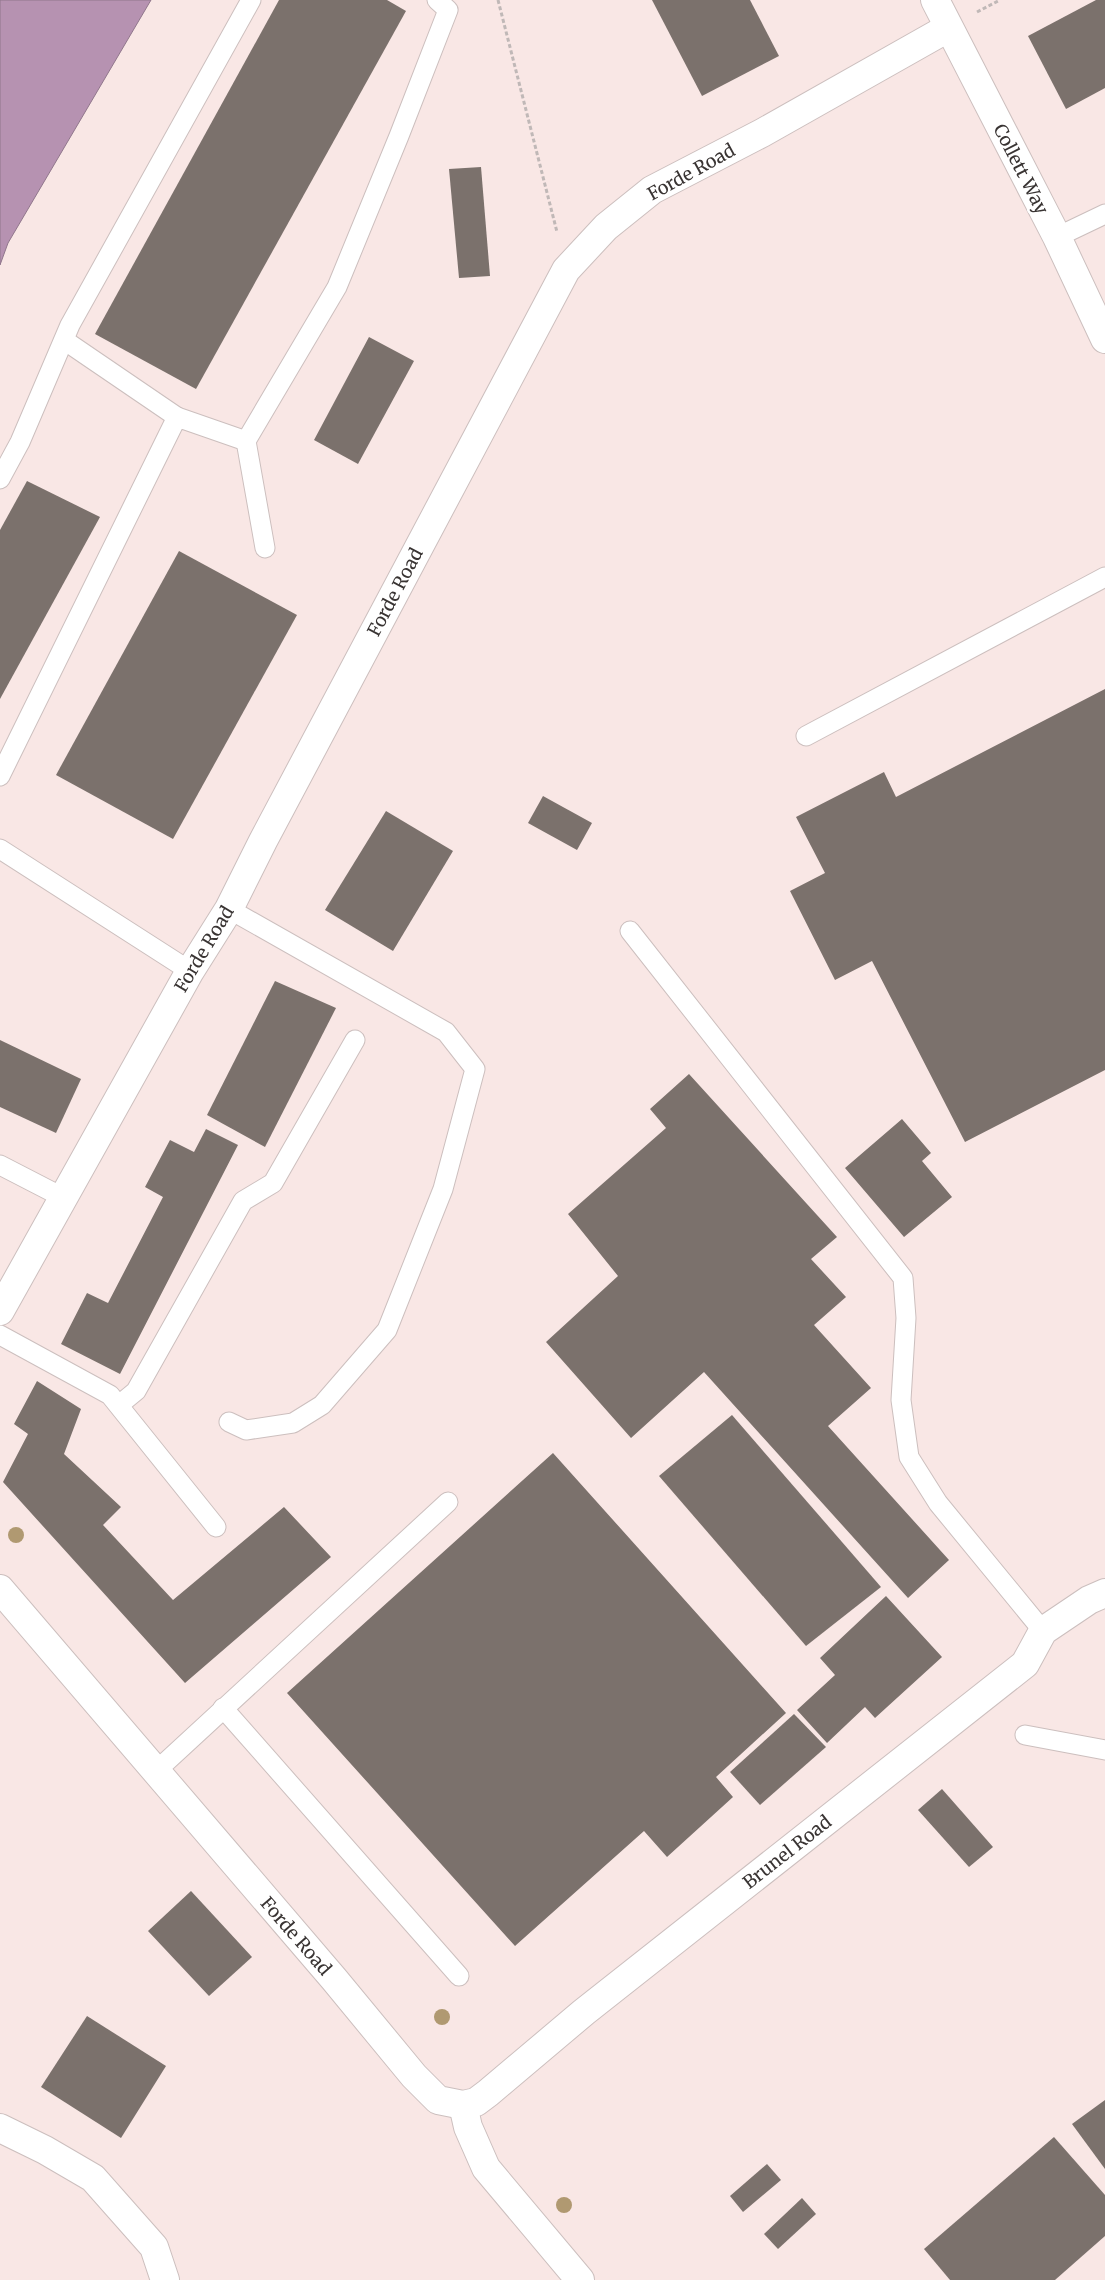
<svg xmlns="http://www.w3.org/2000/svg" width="1105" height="2280" font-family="Merriweather,serif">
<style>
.built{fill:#f9e7e5}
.water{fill:#b692b1;stroke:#90768b}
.building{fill:#7b716c}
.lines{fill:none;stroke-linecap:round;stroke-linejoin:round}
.lane-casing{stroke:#ccbfbe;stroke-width:21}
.street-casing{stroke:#ccbfbe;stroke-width:30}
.path{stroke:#c0b8b7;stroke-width:3;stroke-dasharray:4 2.5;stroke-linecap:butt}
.lane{stroke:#fff;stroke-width:19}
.street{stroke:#fff;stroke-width:28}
.tree{fill:#b09971}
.labels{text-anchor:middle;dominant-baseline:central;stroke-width:5;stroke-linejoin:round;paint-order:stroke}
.street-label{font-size:18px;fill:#393433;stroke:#fff}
</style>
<rect width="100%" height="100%" fill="#fef5f4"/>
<path class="built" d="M151,0h954v2280h-1105v-2015l8,-22z"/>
<path class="water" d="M0,0h151l-143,243 -8,22z"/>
<g class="building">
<path d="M279,0h108l19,11 -210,378 -101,-55z"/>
<path d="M652,0h98l29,56 -77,40z"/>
<path d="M1096,0h9v88l-39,21 -38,-73z"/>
<path d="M481,167l9,109 -31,2 -10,-109z"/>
<path d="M369,337l45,24 -56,103 -44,-24z"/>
<path d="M27,481l73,36 -100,182v-169z"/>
<path d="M179,551l118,64 -124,224 -117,-64z"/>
<path d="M1105,689v381l-140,72 -93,-181 -37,19 -45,-89 35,-18 -29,-56 88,-45 12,25z"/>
<path d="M543,796l49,27 -15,27 -49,-27z"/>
<path d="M386,811l67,40 -60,100 -68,-41z"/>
<path d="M275,981l61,27 -71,139 -58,-32z"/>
<path d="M0,1040l81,39 -25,54 -56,-26z"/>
<path d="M689,1074l148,163 -26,22 35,38 -32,28 57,63 -43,38 121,134 -41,38 -204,-226 -73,66 -85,-96 72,-66 -50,-62 98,-86 -16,-19z"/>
<path d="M902,1119l29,34 -9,8 30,36 -48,40 -59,-69z"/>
<path d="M206,1129l32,16 -118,229 -59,-30 26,-51 21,10 55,-106 -18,-10 25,-47 24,12z"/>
<path d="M37,1381l44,28 -17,45 57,53 -18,18 70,75 111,-93 47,50 -146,126 -182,-201 25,-48 -14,-10z"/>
<path d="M732,1415l149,172 -75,59 -147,-170z"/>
<path d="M553,1453l233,260 -70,64 17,20 -66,60 -23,-26 -129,115 -228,-253z"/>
<path d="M886,1596l56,61 -67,61 -10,-11 -38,36 -30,-33 38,-35 -15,-17z"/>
<path d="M794,1714l32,33 -66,58 -30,-33z"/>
<path d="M942,1789l51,58 -24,20 -51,-57z"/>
<path d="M191,1891l61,66 -43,39 -61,-65z"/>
<path d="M87,2016l79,50 -45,72 -80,-51z"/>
<path d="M1105,2100v69l-33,-45z"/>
<path d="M1054,2137l51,58v41l-50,44h-105l-26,-31z"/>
<path d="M767,2164l14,16 -38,32 -13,-16z"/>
<path d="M802,2198l14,16 -38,35 -14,-15z"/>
</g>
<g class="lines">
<g class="lane-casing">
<g id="lane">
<path d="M1057,237l48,-23"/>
<path d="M64,340l113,77"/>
<path d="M0,479l20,-37 50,-117 181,-325"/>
<path d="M265,548l-19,-107 91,-154 62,-151 49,-126 -11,-10"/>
<path d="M806,736l299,-159"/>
<path d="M0,776l177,-359 69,24"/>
<path d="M0,849l190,122"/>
<path d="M229,909l217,123 29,37 -32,120 -56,141 -65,75 -29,18 -47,7 -17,-8"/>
<path d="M630,931l273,347 3,40 -5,82 8,57 29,46 105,128"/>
<path d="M0,1165l64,33"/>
<path d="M0,1335l110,60 106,132"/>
<path d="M119,1405l17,-14 107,-190 30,-18 82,-143"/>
<path d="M223,1708l236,268"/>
<path d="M1025,1735l80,15"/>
<path d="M155,1772l293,-270"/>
</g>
</g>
<g class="street-casing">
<g id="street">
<path d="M935,0l122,237 48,102"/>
<path d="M0,1311l190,-340 39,-62 34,-68 303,-571 40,-43 46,-37 110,-57 186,-105"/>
<path d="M0,1589l334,390 80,97 24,24 25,5 13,-3 12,-9 96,-81 441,-348 18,-33 46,-31 16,-7"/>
<path d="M463,2105l5,22 18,41 94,112"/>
<path d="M0,2128l45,22 48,28 61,69 11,33"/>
</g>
</g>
<g class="path">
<path d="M498,0l59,232"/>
<path d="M977,12l23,-12"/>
</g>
<use href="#lane" class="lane"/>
<use href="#street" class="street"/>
</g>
<g class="tree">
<circle cx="16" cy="1535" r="8"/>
<circle cx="442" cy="2017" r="8"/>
<circle cx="564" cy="2205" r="8"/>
</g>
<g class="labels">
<g class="street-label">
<text transform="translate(1021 169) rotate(63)">Collett Way</text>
<text transform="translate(691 172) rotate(-29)">Forde Road</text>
<text transform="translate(395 592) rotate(-62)">Forde Road</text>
<text transform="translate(204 949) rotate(-59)">Forde Road</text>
<text transform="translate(787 1852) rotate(-38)">Brunel Road</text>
<text transform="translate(296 1936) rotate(49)">Forde Road</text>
</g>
</g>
</svg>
